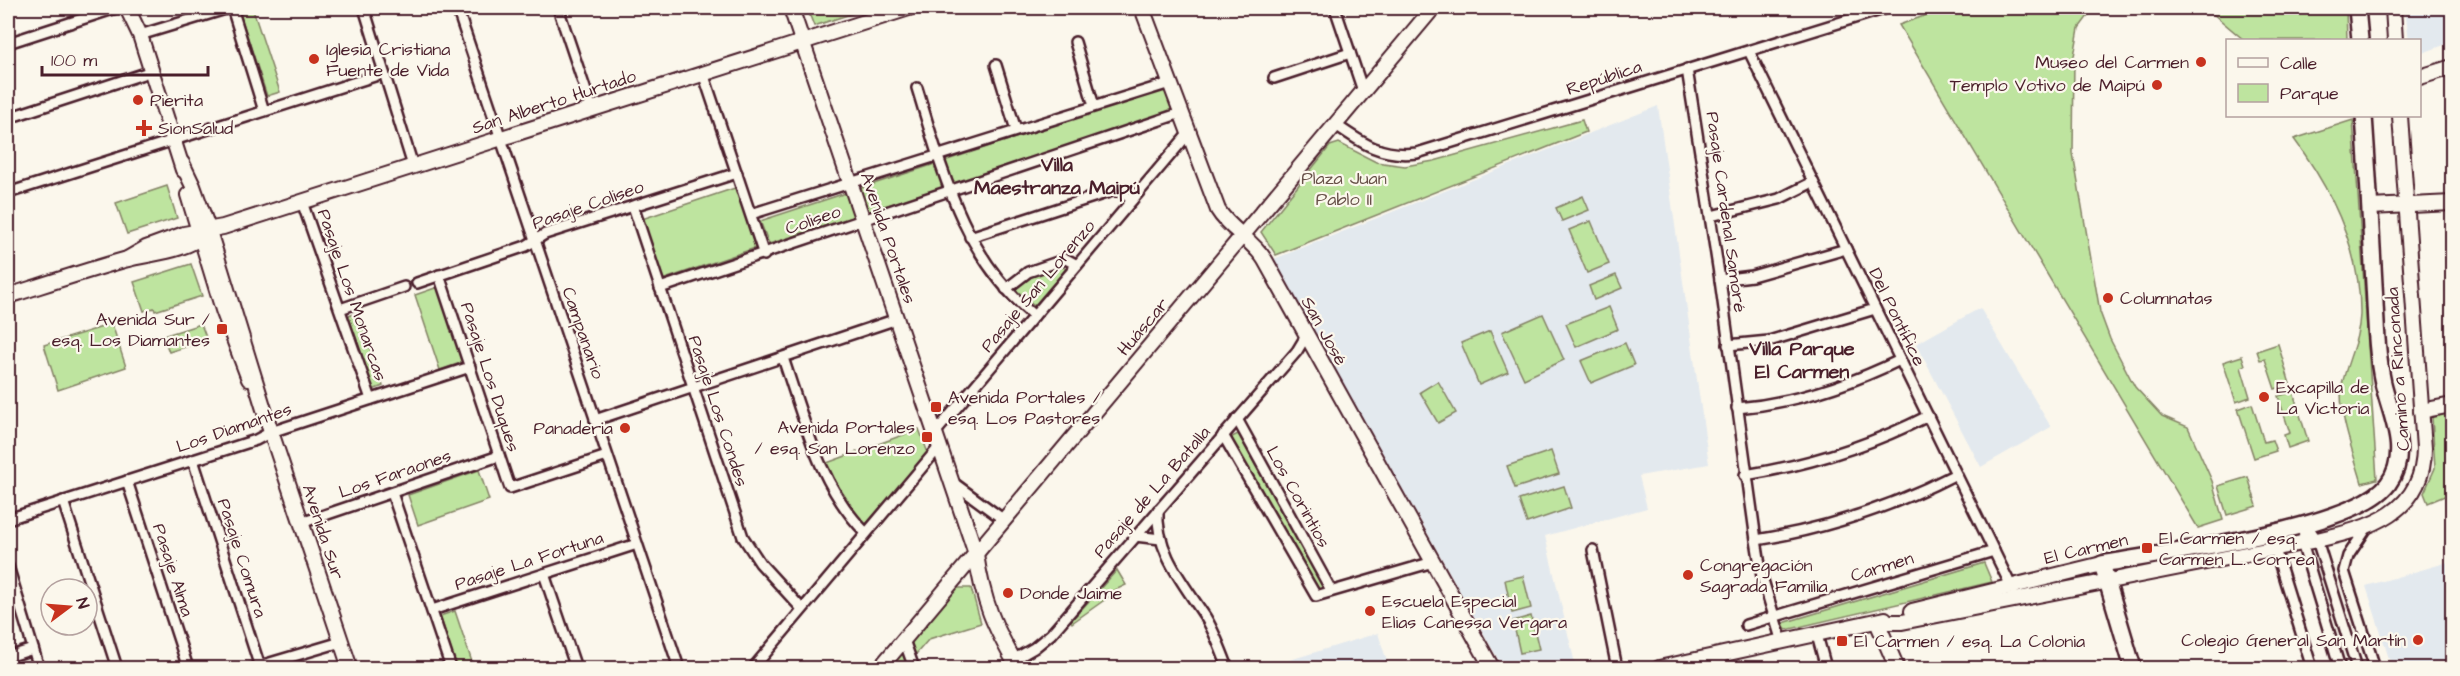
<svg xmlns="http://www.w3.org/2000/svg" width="2460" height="676" font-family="'Architects Daughter',sans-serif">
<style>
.built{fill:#e3e9ee}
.green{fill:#bee49f;stroke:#848265;stroke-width:1.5}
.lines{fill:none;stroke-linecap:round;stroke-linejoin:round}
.street-casing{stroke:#4a1f2b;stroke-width:14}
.secondary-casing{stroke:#4a1f2b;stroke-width:18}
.primary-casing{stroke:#4a1f2b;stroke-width:20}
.street{stroke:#fbf7ec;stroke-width:9}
.secondary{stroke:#fbf7ec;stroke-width:14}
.primary{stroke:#fbf7ec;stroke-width:15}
.poi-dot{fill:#c8321e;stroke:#fbf7ec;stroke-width:2}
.labels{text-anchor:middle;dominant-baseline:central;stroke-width:4.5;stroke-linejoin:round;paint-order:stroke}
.poi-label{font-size:18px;fill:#4a1f2b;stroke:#fbf7ec;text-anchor:start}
.street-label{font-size:18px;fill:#4a1f2b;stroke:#fbf7ec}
.park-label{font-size:18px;fill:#675048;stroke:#fbf7ec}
.neighbourhood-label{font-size:20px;font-weight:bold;fill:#4a1f2b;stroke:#fbf7ec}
</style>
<rect width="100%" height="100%" fill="#fbf7ec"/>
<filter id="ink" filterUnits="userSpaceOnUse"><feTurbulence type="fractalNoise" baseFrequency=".0167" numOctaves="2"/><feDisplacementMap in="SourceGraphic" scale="12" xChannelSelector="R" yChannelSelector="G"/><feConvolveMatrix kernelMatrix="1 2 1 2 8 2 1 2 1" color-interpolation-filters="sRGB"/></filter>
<g filter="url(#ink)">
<g class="built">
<path d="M2405,8h46l1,34 -32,12v-14h-11z"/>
<path d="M1658,106l51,358 -70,12 8,32 -102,28 31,132h-73l-229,-409z"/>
<path d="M1980,308l71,119 -70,40 -65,-123z"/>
<path d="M2452,561v107h-60l-26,-82z"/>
<path d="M1378,633l11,35h-108l-1,-5z"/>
</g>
<g class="green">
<path d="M807,8h62l-55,18z"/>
<path d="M1946,8h148l-15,20 -5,28 -1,98 27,158 10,27 25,48 27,29 26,11 24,54 11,39 -25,8 -299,-503z"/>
<path d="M2206,8h140l1,32h-103z"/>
<path d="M253,10l27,82 -13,4 -27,-82z"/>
<path d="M1165,89l8,23 -404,132 -9,-23z"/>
<path d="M1582,120l4,12 -310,123 -15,-23 69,-86 9,-3 37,19 29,4 29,-5z"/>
<path d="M2353,120l24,359 -15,4c-7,-26 -25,-71 -20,-98 5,-24 17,-45 18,-70 1,-65 -29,-126 -66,-176z"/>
<path d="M167,186l10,32 -50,16 -11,-31z"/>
<path d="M738,187l20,60 -96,33 -20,-61z"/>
<path d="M1583,196l6,14 -27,11 -6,-13z"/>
<path d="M1591,221l18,43 -22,9 -18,-43z"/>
<path d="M1056,262l10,7 -32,37 -21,-19z"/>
<path d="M191,264l11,32 -47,15 -1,-3 -10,3 -10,-29z"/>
<path d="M1616,275l6,13 -28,12 -5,-14z"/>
<path d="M438,287l25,75 -23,8 -25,-75z"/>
<path d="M1609,307l9,22 -42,18 -10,-23z"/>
<path d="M358,313l25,73 -13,5 -25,-74z"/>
<path d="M1543,314l21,46 -40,19 -22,-47z"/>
<path d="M112,324l14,43 -68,23 -14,-45z"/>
<path d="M201,324l6,16 -38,12 -6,-16z"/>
<path d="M1490,331l18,41 -29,13 -18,-42z"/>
<path d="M1625,343l9,22 -43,18 -10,-22z"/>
<path d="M2278,344l12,40 -15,5 -10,-30 -5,1 -3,-9z"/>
<path d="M2242,356l3,9 -4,2 9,30 -14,5 -13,-40z"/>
<path d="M1438,381l18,32 -18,10 -18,-31z"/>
<path d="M2293,392l15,49 -20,7 -4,-13 6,-2 -12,-37z"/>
<path d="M2252,404l12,38 8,-2 4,11 -22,7 -16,-49z"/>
<path d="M2452,411v82l-24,10 -4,-10 11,-25 -3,-51z"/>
<path d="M919,429l9,24 -63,72 -23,-30 -15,-32z"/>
<path d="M1238,434l85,153 -8,4 -85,-153z"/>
<path d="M1551,451l8,23 -44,14 -8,-22z"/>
<path d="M479,470l10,30 -71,25 -10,-30z"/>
<path d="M2248,477l9,29 -30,9 -9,-29z"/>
<path d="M1564,486l7,22 -44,15 -8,-23z"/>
<path d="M1984,563l8,19 -206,48 -3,-7z"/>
<path d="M1117,570l9,15 -17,8 1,3 -38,27 -1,-2z"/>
<path d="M1523,576l8,32 -19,5 -7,-33z"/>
<path d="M957,588h14l10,35 -52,16 -25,29h-19l59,-71z"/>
<path d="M455,611l19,57h-17l-17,-52z"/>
<path d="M1531,616l8,33 -19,4 -7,-32z"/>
</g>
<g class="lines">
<g class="street-casing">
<g id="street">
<path d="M232,8l32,103"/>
<path d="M364,8l49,158"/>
<path d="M457,8l222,660"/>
<path d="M558,8l34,101"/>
<path d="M1335,8l28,83"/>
<path d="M140,35l89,-27"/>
<path d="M1075,42l19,64"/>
<path d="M8,43l108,-35"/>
<path d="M1749,51l264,539"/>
<path d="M996,65l20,65"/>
<path d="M1687,69l33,211 36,260 6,37 20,65"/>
<path d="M703,73l61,182"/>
<path d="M1274,78l76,-25"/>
<path d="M917,88c26,85 46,168 117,228"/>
<path d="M8,118l144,-47"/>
<path d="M1336,125c27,19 46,32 81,28l470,-145"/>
<path d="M8,193l376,-120"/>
<path d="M302,202l69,197"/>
<path d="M633,206l110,331 17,26 42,46"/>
<path d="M751,214l419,-131"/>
<path d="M1711,216l68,-17 34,-17"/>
<path d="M970,237l142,-46h8l12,9"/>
<path d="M439,275l71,213 97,-32"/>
<path d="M1720,280l32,-4 94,-27"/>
<path d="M417,283l109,-37 19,-12 192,-61"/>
<path d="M660,288l521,-175"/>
<path d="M1006,289l22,-17 38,-13 11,6"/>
<path d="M340,309l64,-22"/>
<path d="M1728,345l41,-4 106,-32"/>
<path d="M783,358c21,61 36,128 83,175"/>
<path d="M1737,408c57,-5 112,-23 163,-48"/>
<path d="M1237,419l94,171"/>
<path d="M595,420l302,-101"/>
<path d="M935,433l254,-300"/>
<path d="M1223,435l93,161 117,-34"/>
<path d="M193,460l67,207"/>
<path d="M1745,475c64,-10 126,-30 183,-59"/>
<path d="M127,481l61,187"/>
<path d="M951,481l53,39"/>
<path d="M392,493l59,175"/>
<path d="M63,501l54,167"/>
<path d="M1158,510c-3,42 27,75 48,108 9,15 16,34 22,50"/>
<path d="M8,519l248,-79 15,-8 199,-65"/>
<path d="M301,523l198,-67"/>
<path d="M2306,524l11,16 40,128"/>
<path d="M2306,524l-4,19 38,125"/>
<path d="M2368,526l-20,30 -4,15 31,97"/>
<path d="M1135,536l26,3"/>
<path d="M1756,540c69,-11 138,-34 200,-66"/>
<path d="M2275,549l37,119"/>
<path d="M1593,550l24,118"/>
<path d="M8,566l31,102"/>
<path d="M544,574l32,94"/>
<path d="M432,610l205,-66"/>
<path d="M1746,625l248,-74"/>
<path d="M1817,635l9,33"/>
<path d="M904,640l10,28"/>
<path d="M1718,656l6,12"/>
<path d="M8,657l25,-8"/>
<path d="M1013,660l21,-12 17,-14 246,-283 9,-15"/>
<path d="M253,668l88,-26"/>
<path d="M753,668l187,-222"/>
</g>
</g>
<g class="secondary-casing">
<g id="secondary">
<path d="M127,8l13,27 43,135"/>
<path d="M791,8l185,546c7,49 18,72 42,114"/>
<path d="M1142,8l76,202c12,20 34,29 47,50l227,408"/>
<path d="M2393,8l2,32"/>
<path d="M2420,77l32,-10"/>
<path d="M182,163l11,23 16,45 62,201 79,236"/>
<path d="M188,195l35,115 26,69"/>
<path d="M2370,207l82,-4"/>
<path d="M127,259l19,-11 38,-14 39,-7 686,-219"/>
<path d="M8,296c38,-12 77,-25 116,-36 29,-8 58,-7 83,-27"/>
<path d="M2421,411l31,-6"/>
<path d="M1912,611l190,-47"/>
<path d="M1877,622h25l415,-82c53,-12 107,-27 107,-92l-24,-332"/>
<path d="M1877,622l20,46"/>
<path d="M880,668l553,-660"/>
<path d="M1659,668l226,-49"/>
</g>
</g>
<g class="primary-casing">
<g id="primary">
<path d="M2357,8l3,32"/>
<path d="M2133,668l-31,-104c60,-11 253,-35 286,-80 23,-31 3,-68 -5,-101 -7,-32 -7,-66 -9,-99 -3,-56 -6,-112 -10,-168"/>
</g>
</g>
<use href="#street" class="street"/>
<use href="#secondary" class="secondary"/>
<use href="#primary" class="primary"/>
</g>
</g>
<g class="poi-dot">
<circle cx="314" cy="59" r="6"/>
<circle cx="2201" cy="62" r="6"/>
<circle cx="2157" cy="85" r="6"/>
<circle cx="138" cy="100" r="6"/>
<path d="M141 119h6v6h6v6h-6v6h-6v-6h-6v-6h6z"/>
<circle cx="2108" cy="298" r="6"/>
<rect x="216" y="323" width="12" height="12" rx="3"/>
<circle cx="2264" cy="397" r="6"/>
<rect x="930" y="401" width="12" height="12" rx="3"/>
<circle cx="625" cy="428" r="6"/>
<rect x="921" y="431" width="12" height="12" rx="3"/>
<rect x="2141" y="542" width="12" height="12" rx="3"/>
<circle cx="1688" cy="575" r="6"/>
<circle cx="1008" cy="593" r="6"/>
<circle cx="1370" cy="611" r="6"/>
<circle cx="2418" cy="640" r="6"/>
<rect x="1836" y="635" width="12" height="12" rx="3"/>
</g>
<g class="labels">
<g class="poi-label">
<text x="326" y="49">Iglesia Cristiana<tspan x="326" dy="21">Fuente de Vida</tspan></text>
<text x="2189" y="62" text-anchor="end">Museo del Carmen</text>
<text x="2145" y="85" text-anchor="end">Templo Votivo de Maipú</text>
<text x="150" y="100">Pierita</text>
<text x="158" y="128">SionSalud</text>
<text x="2120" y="298">Columnatas</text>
<text x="210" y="319" text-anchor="end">Avenida Sur /<tspan x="210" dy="21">esq. Los Diamantes</tspan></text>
<text x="2276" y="387">Excapilla de<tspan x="2276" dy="21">La Victoria</tspan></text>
<text x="948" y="397">Avenida Portales /<tspan x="948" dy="21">esq. Los Pastores</tspan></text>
<text x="915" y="427" text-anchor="end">Avenida Portales<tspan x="915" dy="21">/ esq. San Lorenzo</tspan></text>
<text x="613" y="428" text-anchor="end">Panaderia</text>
<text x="2159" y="538">El Carmen / esq.<tspan x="2159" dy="21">Carmen L. Correa</tspan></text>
<text x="1700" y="565">Congregación<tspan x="1700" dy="21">Sagrada Familia</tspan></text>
<text x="1020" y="593">Donde Jaime</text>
<text x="1382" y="601">Escuela Especial<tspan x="1382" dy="21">Elias Canessa Vergara</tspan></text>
<text x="2406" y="640" text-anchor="end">Colegio General San Martín</text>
<text x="1854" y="641">El Carmen / esq. La Colonia</text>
</g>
<g class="street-label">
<text transform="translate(1604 78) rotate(-18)">República</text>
<text transform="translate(554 102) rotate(-18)">San Alberto Hurtado</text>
<text transform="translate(588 205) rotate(-19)">Pasaje Coliseo</text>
<text transform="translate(1726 212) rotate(82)">Pasaje Cardenal Samoré</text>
<text transform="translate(813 220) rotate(-19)">Coliseo</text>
<text transform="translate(888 238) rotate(71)">Avenida Portales</text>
<text transform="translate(1038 286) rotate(-50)">Pasaje San Lorenzo</text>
<text transform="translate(352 295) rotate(71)">Pasaje Los Monarcas</text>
<text transform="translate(1897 317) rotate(64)">Del Pontífice</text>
<text transform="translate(1143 327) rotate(-50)">Huáscar</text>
<text transform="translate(1324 331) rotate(61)">San José</text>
<text transform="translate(583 333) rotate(71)">Campanario</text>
<text transform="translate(2398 369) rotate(-94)">Camino a Rinconada</text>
<text transform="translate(490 377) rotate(72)">Pasaje Los Duques</text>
<text transform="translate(718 411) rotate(72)">Pasaje Los Condes</text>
<text transform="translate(234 428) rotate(-19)">Los Diamantes</text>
<text transform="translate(395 474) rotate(-19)">Los Faraones</text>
<text transform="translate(1152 492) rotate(-49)">Pasaje de La Batalla</text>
<text transform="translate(1298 497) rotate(61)">Los Corintios</text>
<text transform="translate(323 532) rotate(72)">Avenida Sur</text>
<text transform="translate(2086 549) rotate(-13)">El Carmen</text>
<text transform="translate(242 558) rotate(72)">Pasaje Comura</text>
<text transform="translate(529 561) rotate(-18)">Pasaje La Fortuna</text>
<text transform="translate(1882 567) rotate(-17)">Carmen</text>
<text transform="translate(173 570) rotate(72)">Pasaje Alma</text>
</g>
<g class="park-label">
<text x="1344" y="178">Plaza Juan<tspan x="1344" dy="21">Pablo II</tspan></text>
</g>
<g class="neighbourhood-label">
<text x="1057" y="165">Villa<tspan x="1057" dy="23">Maestranza Maipú</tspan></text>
<text x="1802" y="349">Villa Parque<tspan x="1802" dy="23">El Carmen</tspan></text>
</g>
</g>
<rect width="2460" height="676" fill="none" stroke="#fbf7ec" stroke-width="30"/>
<rect x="15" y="15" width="2430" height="646" fill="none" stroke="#4a1f2b" stroke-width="2" filter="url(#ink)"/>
<rect x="2226" y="39" width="195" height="78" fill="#fbf7ec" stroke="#b4a19f" stroke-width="1.5"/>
<rect x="2238" y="58" width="30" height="9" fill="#fbf7ec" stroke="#b4a19f" stroke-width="1.5"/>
<text x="2280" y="69" font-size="18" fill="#4a1f2b">Calle</text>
<rect x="2238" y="84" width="30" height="18" fill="#bee49f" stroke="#b4a19f" stroke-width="1.5"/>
<text x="2280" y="99" font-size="18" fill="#4a1f2b">Parque</text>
<g transform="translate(69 607) rotate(74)"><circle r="28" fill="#fbf7ec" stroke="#b4a19f" stroke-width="1.5"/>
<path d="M0-4.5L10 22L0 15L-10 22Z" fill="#c8321e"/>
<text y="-9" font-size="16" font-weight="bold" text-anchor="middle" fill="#4a1f2b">N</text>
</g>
<path d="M42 66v9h166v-9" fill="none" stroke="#4a1f2b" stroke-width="3"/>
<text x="51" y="66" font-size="18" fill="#4a1f2b" stroke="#fbf7ec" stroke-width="4.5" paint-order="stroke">100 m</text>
</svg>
